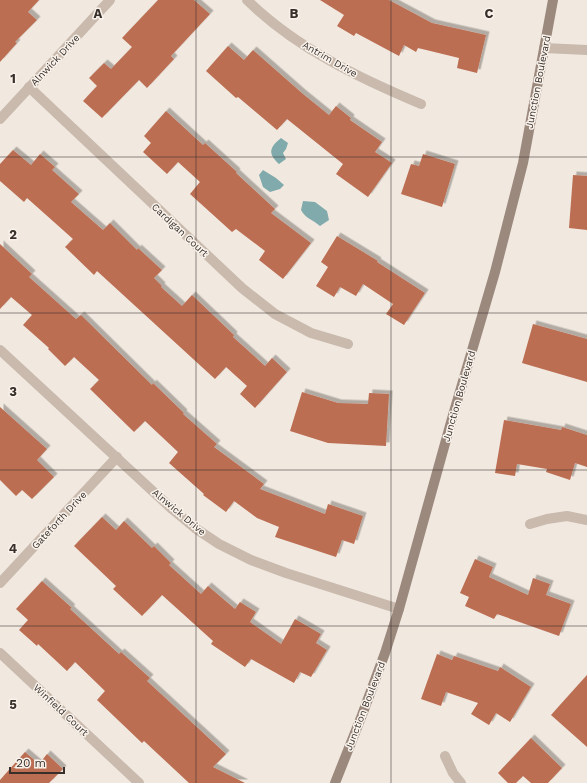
<svg xmlns="http://www.w3.org/2000/svg" width="587" height="783" font-family="'Work Sans',sans-serif">
<style>
.water{fill:#81aaac}
.building{fill:#bc6e53;filter:url(#shadow)}
.lines{fill:none;stroke-linecap:round;stroke-linejoin:round}
.street{stroke:#c9baad;stroke-width:10}
.secondary{stroke:#9c897e;stroke-width:10}
.grid{fill:none;stroke:#382f2b;stroke-width:1;stroke-opacity:0.55}
.labels{text-anchor:middle;dominant-baseline:central;stroke-width:3;stroke-linejoin:round;paint-order:stroke}
.street-label{font-size:10px;fill:#382f2b;stroke:#f9f3ec}
.grid-label{font-size:13px;text-anchor:middle;font-weight:bold;fill:#382f2b;stroke:#f9f3ec;stroke-width:3;stroke-linejoin:round;paint-order:stroke}
</style>
<defs>
<filter id="shadow"><feDropShadow dx="3.5" dy="-3.5" stdDeviation="0" flood-color="#0004"/></filter>
</defs>
<rect width="100%" height="100%" fill="#f1e9e0"/>
<g class="water">
<path d="M281,138l7,5 -2,6 -3,4 3,6 -7,5c-12,-11 -9,-17 2,-26z"/>
<path d="M263,170l13,8 8,7 -4,4 -10,3 -7,-5 -4,-12z"/>
<path d="M303,201l12,1 12,9 2,9 -9,6c-8,-7 -14,-7 -19,-16z"/>
</g>
<g class="building">
<path d="M0,0h39l-11,12 9,8 -22,22 2,1 -17,19z"/>
<path d="M158,0h36l16,14 -39,42 3,3 -27,29 -8,-8 -37,38 -19,-17 14,-15 -8,-8 15,-15 7,6 21,-22 -10,-9z"/>
<path d="M320,0h69l43,23 54,12 -9,38 -20,-5 2,-10 -41,-10 -2,4 -12,-7 -5,11 -43,-23 -2,3 -17,-10 7,-11z"/>
<path d="M228,46l16,14 9,-10 50,44 26,21 7,-9 15,12 -1,2 32,22 -7,10 17,11 -24,34 -32,-23 7,-10 -56,-45 -10,11 -39,-33 -2,1 -30,-27z"/>
<path d="M166,111l37,34 2,-2 32,29 -1,1 39,36 -4,4 40,30 -28,36 -24,-19 6,-9 -29,-22 -4,3 -42,-38 10,-12 -22,-20 -11,12 -24,-22 8,-9 -7,-7z"/>
<path d="M13,150l18,15 9,-11 15,13 -3,3 27,24 -8,8 32,28 7,-7 27,27 1,-2 24,22 -8,8 8,8 -1,1 21,19 10,-11 42,40 -1,2 32,29 7,-8 15,14 -32,36 -15,-14 7,-8 -21,-19 -11,12 -118,-108 -3,4 -29,-28 8,-8 -46,-41 -3,4 -24,-21v-17z"/>
<path d="M423,154l32,10 -13,43 -41,-13 10,-30 8,2z"/>
<path d="M573,175l14,1v54l-18,-2z"/>
<path d="M337,236l41,25 -1,1 48,31 -21,32 -18,-11 7,-10 -30,-20 -7,12 -16,-9 -6,10 -18,-11 12,-19 -7,-5z"/>
<path d="M0,244l32,30 -3,3 47,42 5,-4 71,70 1,-2 31,30 -1,1 34,30 -3,3 50,37 -4,5 65,25 3,-10 35,12 -9,28 -12,-4 -6,17 -61,-20 4,-10 -22,-9 -23,-17 -8,11 -23,-17 1,-1 -35,-31 9,-11 -33,-31 -11,11 -44,-43 9,-9 -25,-23 -9,9 -17,-17 1,-1 -26,-23 9,-10 -21,-18 -11,12z"/>
<path d="M533,324l54,15v43l-65,-19z"/>
<path d="M302,392l36,11 30,1 1,-11 20,1 -3,52 -58,-3 -38,-12z"/>
<path d="M0,407l47,42 -10,11 17,17 -22,22 -10,-9 -6,6 -16,-16z"/>
<path d="M504,420l57,10 1,-3 25,8v32l-12,-4 -5,17 -24,-8 1,-3 -30,-5 -2,12 -20,-3z"/>
<path d="M102,517l14,13 8,-9 28,27 2,-2 17,17 -2,2 32,29 7,-8 27,23 5,-7 16,10 -6,10 31,22 14,-25 26,15 -5,9 11,7 -16,27 -11,-5 -6,11 -43,-24 -6,8 -34,-23 2,-3 -51,-46 -20,21 -29,-27 3,-3 -42,-40z"/>
<path d="M475,559l18,8 -4,10 39,18 5,-17 17,6 -4,11 25,9 -12,32 -62,-22 -3,5 -29,-13 4,-9 -9,-4z"/>
<path d="M42,581l30,27 -2,1 49,45 2,-2 29,26 -3,3 79,73 -13,13 32,16h-56l-45,-42 -2,2 -45,-43 8,-9 -30,-29 -8,9 -29,-27 -1,2 -18,-16 9,-10 -12,-11z"/>
<path d="M437,654l15,6 2,-4 44,15 2,-4 31,20 -21,35 -14,-9 -7,12 -18,-11 7,-11 -32,-11 -5,14 -20,-7z"/>
<path d="M587,675v72l-36,-32z"/>
<path d="M531,738l31,30 -14,15h-17l-8,-7 -7,7h-8l-10,-10z"/>
<path d="M25,752l14,12 8,-10 16,15 -14,14h-49v-3z"/>
</g>
<g class="lines">
<g class="street">
<path d="M247,0c49,48 112,78 174,104"/>
<path d="M544,48l43,2"/>
<path d="M29,87l213,201 33,26 36,19 37,11"/>
<path d="M0,119l110,-119"/>
<path d="M0,350l172,159 23,19 24,16 32,16 35,13 113,36"/>
<path d="M530,524l17,-5 20,-3 20,4"/>
<path d="M0,583l117,-126"/>
<path d="M0,653l139,130"/>
<path d="M445,756l8,17 8,10"/>
</g>
<path class="secondary" d="M335,783l27,-68 23,-62 14,-44 52,-187 44,-150 28,-109 30,-163"/>
</g>
<path class="grid" d="M196,0v783M391,0v783M0,157h587M0,313h587M0,470h587M0,626h587"/>
<g class="labels">
<g class="street-label">
<text transform="translate(330 59) rotate(30)">Antrim Drive</text>
<text transform="translate(55 60) rotate(-47)">Alnwick Drive</text>
<text transform="translate(538 82) rotate(-79)">Junction Boulevard</text>
<text transform="translate(180 230) rotate(43)">Cardigan Court</text>
<text transform="translate(459 396) rotate(-74)">Junction Boulevard</text>
<text transform="translate(179 512) rotate(40)">Alnwick Drive</text>
<text transform="translate(59 520) rotate(-47)">Gateforth Drive</text>
<text transform="translate(365 706) rotate(-69)">Junction Boulevard</text>
<text transform="translate(61 710) rotate(43)">Winfield Court</text>
</g>
</g>
<g class="grid-label">
<text x="98" y="18">A</text>
<text x="294" y="18">B</text>
<text x="489" y="18">C</text>
<text x="13" y="83">1</text>
<text x="13" y="239">2</text>
<text x="13" y="396">3</text>
<text x="13" y="553">4</text>
<text x="13" y="709">5</text>
</g>
<path d="M10 767v6h54v-6" fill="none" stroke="#382f2b" stroke-width="2"/>
<text x="16" y="767" font-size="12" fill="#382f2b" stroke="#f9f3ec" stroke-width="3" paint-order="stroke">20 m</text>
</svg>
